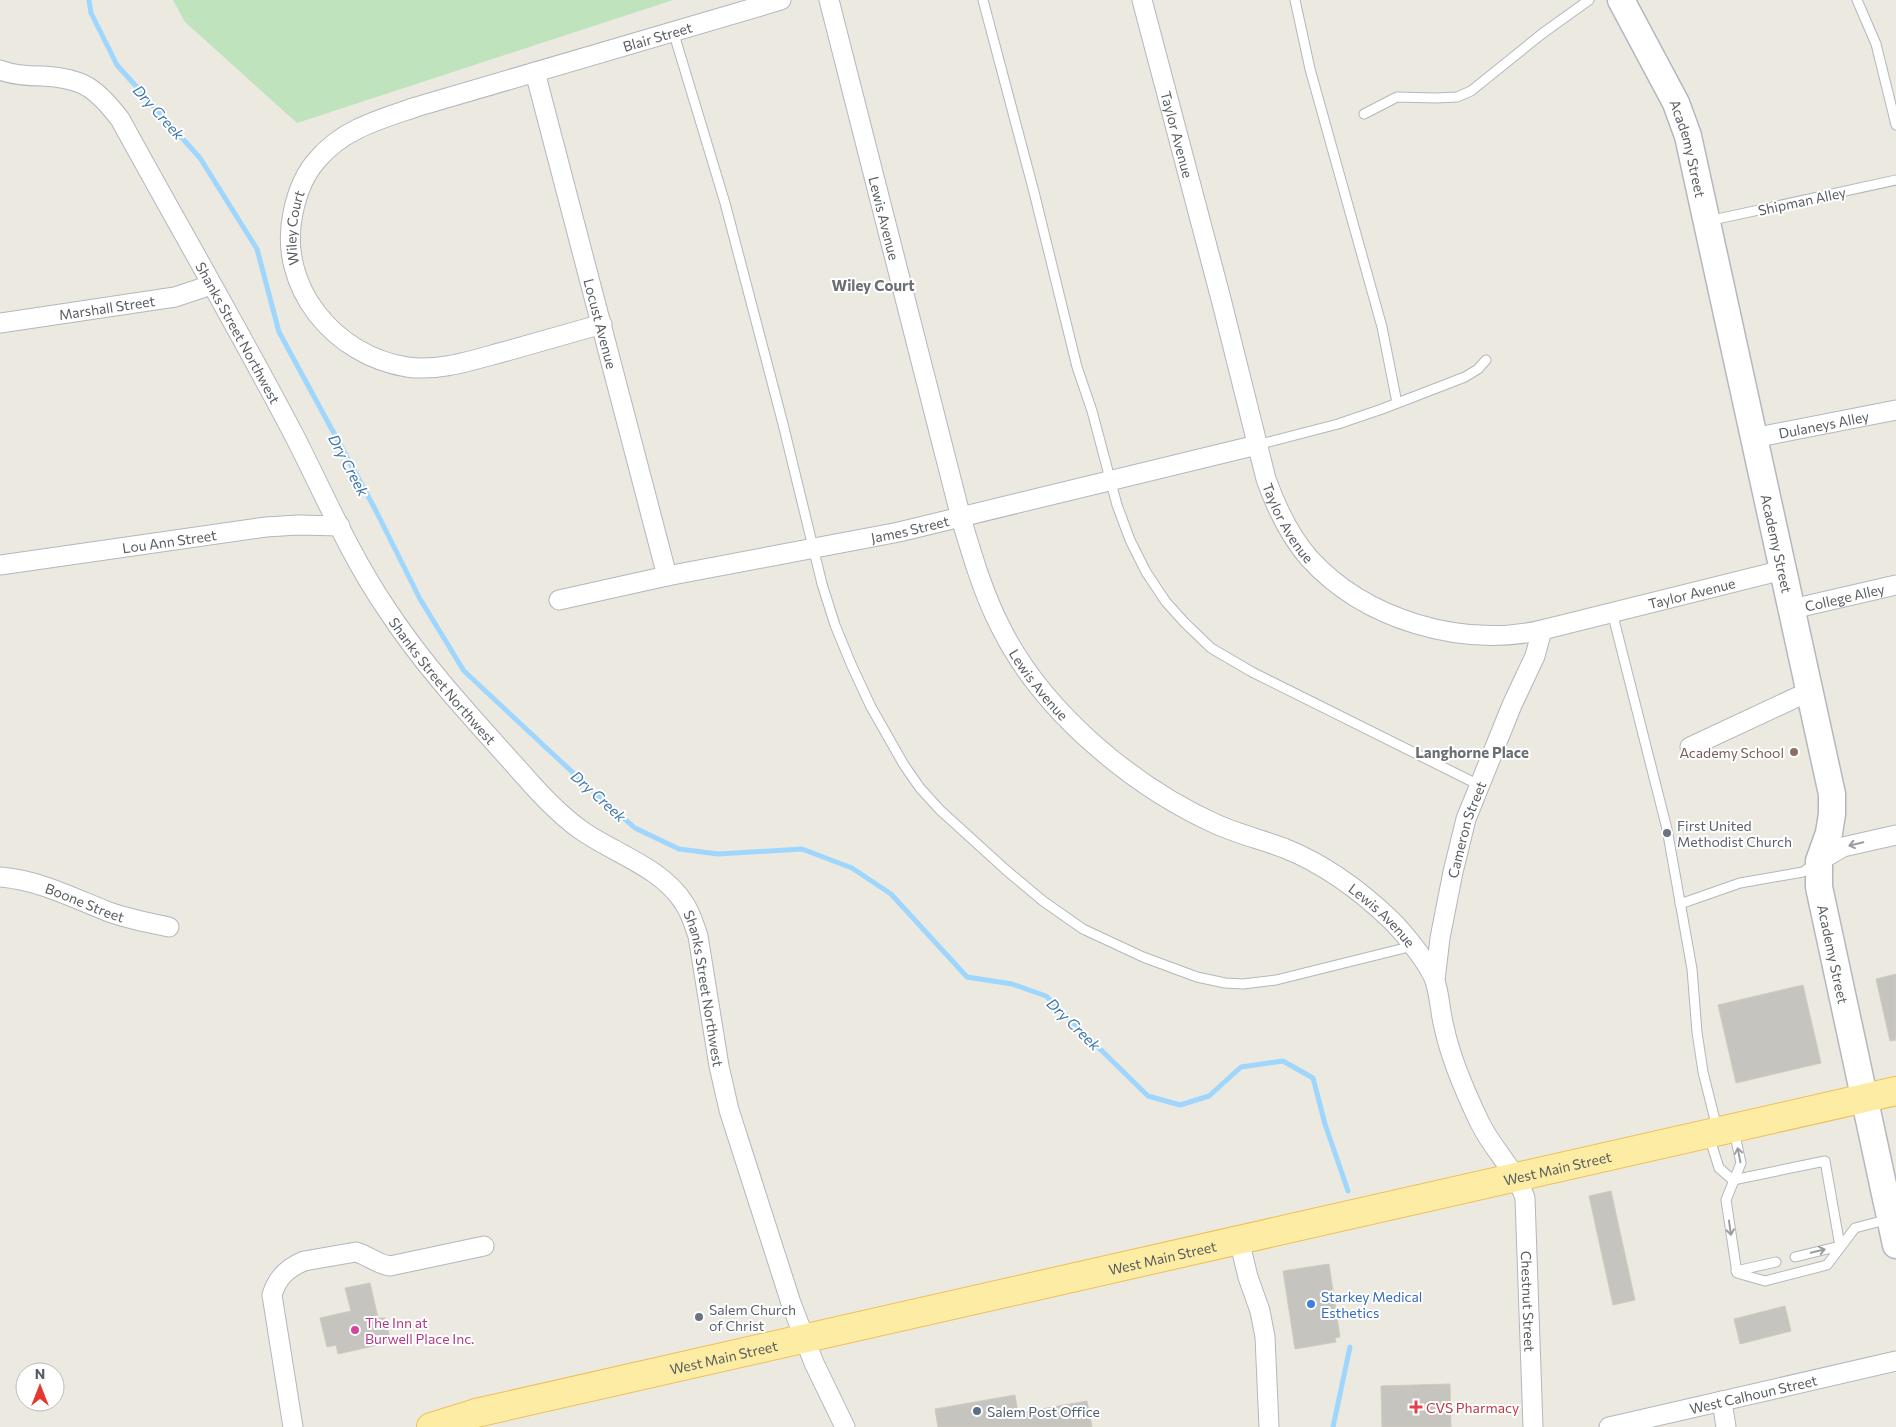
<svg xmlns="http://www.w3.org/2000/svg" width="1896" height="1427" font-family="Commissioner,sans-serif">
<style>
.green{fill:#bee3bd}
.lines{fill:none;stroke-linecap:round;stroke-linejoin:round}
.stream{stroke:#9fd6fd;stroke-width:5}
.building{fill:#c6c4be;stroke:#d0cabf}
.lane-casing{stroke:#b3b7bb;stroke-width:11}
.street-casing{stroke:#b3b7bb;stroke-width:21}
.secondary-casing{stroke:#b4b8bd;stroke-width:29}
.primary-casing{stroke:#eec058;stroke-width:30}
.lane{stroke:#fff;stroke-width:9}
.street{stroke:#fff;stroke-width:19}
.secondary{stroke:#fff;stroke-width:26}
.primary{stroke:#fdeda4;stroke-width:28}
.oneway{stroke:#9b9ea0}
.education-dot{fill:#8d6e63;stroke:#fff;stroke-width:2}
.worship-dot{fill:#6b7280;stroke:#fff;stroke-width:2}
.shop-dot{fill:#3f7fe0;stroke:#fff;stroke-width:2}
.hotel-dot{fill:#d1479c;stroke:#fff;stroke-width:2}
.health-dot{fill:#e0444e;stroke:#fff;stroke-width:2}
.service-dot{fill:#5c6f8a;stroke:#fff;stroke-width:2}
.labels{text-anchor:middle;dominant-baseline:central;stroke-width:4;stroke-linejoin:round;paint-order:stroke}
.street-label{font-size:14px;fill:#595d61;stroke:#fff}
.education-label{font-size:14px;fill:#785e54;stroke:#fff;text-anchor:end}
.worship-label{font-size:14px;fill:#5b616d;stroke:#fff;text-anchor:start}
.shop-label{font-size:14px;fill:#366cbe;stroke:#fff;text-anchor:start}
.hotel-label{font-size:14px;fill:#b23c85;stroke:#fff;text-anchor:start}
.health-label{font-size:14px;fill:#be3a42;stroke:#fff;text-anchor:start}
.service-label{font-size:14px;fill:#4e5e75;stroke:#fff;text-anchor:start}
.water-label{font-size:15px;font-style:italic;fill:#3e77ae;stroke:#fff}
.neighbourhood-label{font-size:15px;font-weight:bold;fill:#6a6f73;stroke:#fff}
</style>
<rect width="100%" height="100%" fill="#ece9e0"/>
<path class="green" d="M173,0h500l-376,123 -112,-101z"/>
<g class="lines">
<g class="stream">
<path d="M89,0l2,13 26,52 83,93 57,91 22,83 96,177 45,90 44,72 120,112 51,45 44,21 39,5 84,-5 50,19 39,26 76,83 45,7 34,12 102,100 32,9 29,-9 32,-29 42,-6 30,17 12,46 23,67"/>
<path d="M1333,1427l17,-80"/>
</g>
</g>
<g class="building">
<path d="M1896,974v66l-6,1 -14,-62z"/>
<path d="M1803,985l18,78 -85,20 -18,-78z"/>
<path d="M1611,1191l24,109 -22,5 -24,-109z"/>
<path d="M1329,1264l11,73 -5,1 1,4 -41,7 -12,-78z"/>
<path d="M370,1283l8,35h7l6,24 -53,12 -2,-9 -9,2 -7,-29 31,-7 -6,-23z"/>
<path d="M1785,1306l6,25 -51,13 -6,-25z"/>
<path d="M1450,1384l1,43h-69l-1,-41z"/>
<path d="M1015,1395l3,18 69,-12 5,26h-154l-3,-18z"/>
</g>
<g class="lines">
<g class="lane-casing">
<g id="lane">
<path d="M983,0l51,192 43,175 15,44 25,94 13,35 16,32 20,30 19,21 26,25 41,24 227,113"/>
<path d="M1295,0l15,69 72,258 15,76"/>
<path d="M1857,0l19,44 20,81"/>
<path d="M673,31l52,172 58,221 39,160 13,41 16,39 20,43 33,58 16,23 20,22 66,60 37,31 40,28 60,28 54,20 28,6 18,1 33,-4 137,-34"/>
<path d="M1364,114l33,-17 39,1 21,-1 14,-6 72,-58 46,-33"/>
<path d="M1708,221l188,-41"/>
<path d="M1257,445l81,-21 44,-15 83,-32 13,-8 8,-9"/>
<path d="M1612,612l55,217 25,140 5,63 6,40 14,56"/>
<path d="M1680,904l60,-21 63,-11 12,-9"/>
<path d="M1734,1131l7,32 -15,37 11,73 28,8 62,-16 28,-37 34,-9"/>
<path d="M1709,1136l10,32 14,12"/>
<path d="M1733,1180l92,-19 15,85"/>
<path d="M1795,1257l45,-11"/>
<path d="M1736,1271l40,-9"/>
</g>
</g>
<g class="street-casing">
<g id="street">
<path id="s1" d="M829,0l132,518c11,37 22,75 40,110 42,84 132,159 217,197 21,9 44,15 66,23 40,16 77,43 108,73 12,12 38,44 43,60 5,15 5,31 9,46 7,33 21,65 36,96 13,27 36,47 45,75l8,229"/>
<path id="s2" d="M1142,0l79,299 45,180c10,28 23,56 43,79 56,62 153,90 233,72l241,-60"/>
<path id="s3" d="M0,70c13,5 28,6 42,6 41,2 54,12 78,43 58,106 119,211 175,318 29,57 55,118 91,171 43,66 98,122 150,181 14,15 28,29 45,41 34,24 80,37 103,73 7,10 10,22 14,33l21,130 10,44 62,193 23,60 31,64"/>
<path id="s4" d="M535,72l132,504"/>
<path id="s5" d="M0,323l175,-26 36,-12"/>
<path id="s6" d="M602,324c-32,9 -63,18 -95,27 -31,8 -67,21 -100,16 -72,-11 -130,-80 -114,-154 4,-20 11,-39 25,-54 25,-30 63,-40 98,-52l365,-107"/>
<path id="s7" d="M1753,438l143,-28"/>
<path id="s8" d="M0,565l266,-38 32,-2 42,1"/>
<path id="s9" d="M559,600l108,-24 232,-44 358,-87"/>
<path id="s10" d="M1792,609l104,-24"/>
<path d="M1690,747l120,-56"/>
<path d="M1819,861l24,-14 53,-12"/>
<path id="s11" d="M0,877c39,3 73,21 109,35 20,7 40,11 60,15"/>
<path id="s12" d="M1435,980l5,-42 13,-66 13,-53 46,-114 23,-49 7,-26"/>
<path d="M1239,1240l9,37 12,34 5,26 4,90"/>
<path d="M1722,1401l4,26"/>
<path d="M293,1427l-21,-132c5,-17 15,-27 32,-34l52,-9c13,4 21,12 34,14l94,-20"/>
<path id="s13" d="M1609,1427l287,-66"/>
</g>
</g>
<g class="secondary-casing">
<g id="secondary">
<path id="s14" d="M1621,0l55,103 12,33 144,658v20l-3,19 -10,28v26l77,358"/>
</g>
</g>
<g class="primary-casing">
<g id="primary">
<path id="s15" d="M431,1427l45,-14 1420,-322"/>
</g>
</g>
<use href="#lane" class="lane"/>
<use href="#street" class="street"/>
<use href="#secondary" class="secondary"/>
<use href="#primary" class="primary"/>
</g>
<defs><path id="oneway-shaft" d="M-6 0H5M1.5-3L5.5 0L1.5 3" fill="none" stroke-width="1.6" stroke-linecap="round" stroke-linejoin="round" transform="scale(1.25)"/></defs>
<g class="oneway">
<use href="#oneway-shaft" transform="translate(1856 844) rotate(167)"/>
<use href="#oneway-shaft" transform="translate(1739 1155) rotate(-101)"/>
<use href="#oneway-shaft" transform="translate(1730 1228) rotate(82)"/>
<use href="#oneway-shaft" transform="translate(1818 1251) rotate(-14)"/>
</g>
<circle class="education-dot" cx="1794" cy="752" r="5"/>
<g class="worship-dot">
<circle cx="1667" cy="833" r="5"/>
<circle cx="699" cy="1317" r="5"/>
</g>
<circle class="shop-dot" cx="1311" cy="1304" r="5"/>
<circle class="hotel-dot" cx="355" cy="1330" r="5"/>
<path class="health-dot" d="M1413.5 1399.5h5v5h5v5h-5v5h-5v-5h-5v-5h5z"/>
<circle class="service-dot" cx="977" cy="1411" r="5"/>
<g class="labels">
<g class="street-label">
<text stroke="none"><textPath href="#s6" startOffset="839">Blair Street</textPath></text>
<text stroke="none"><textPath href="#s2" startOffset="139">Taylor Avenue</textPath></text>
<text stroke="none"><textPath href="#s14" startOffset="164">Academy Street</textPath></text>
<text transform="translate(1802 201) rotate(-12)">Shipman Alley</text>
<text stroke="none"><textPath href="#s1" startOffset="225">Lewis Avenue</textPath></text>
<text stroke="none"><textPath href="#s6" startOffset="400">Wiley Court</textPath></text>
<text stroke="none"><textPath href="#s5" startOffset="108">Marshall Street</textPath></text>
<text stroke="none"><textPath href="#s4" startOffset="260">Locust Avenue</textPath></text>
<text stroke="none"><textPath href="#s3" startOffset="380">Shanks Street Northwest</textPath></text>
<text stroke="none"><textPath href="#s7" startOffset="72">Dulaneys Alley</textPath></text>
<text stroke="none"><textPath href="#s2" startOffset="544">Taylor Avenue</textPath></text>
<text stroke="none"><textPath href="#s9" startOffset="358">James Street</textPath></text>
<text stroke="none"><textPath href="#s8" startOffset="171">Lou Ann Street</textPath></text>
<text stroke="none"><textPath href="#s14" startOffset="569">Academy Street</textPath></text>
<text stroke="none"><textPath href="#s2" startOffset="994">Taylor Avenue</textPath></text>
<text stroke="none"><textPath href="#s10" startOffset="54">College Alley</textPath></text>
<text stroke="none"><textPath href="#s3" startOffset="785">Shanks Street Northwest</textPath></text>
<text stroke="none"><textPath href="#s1" startOffset="720">Lewis Avenue</textPath></text>
<text stroke="none"><textPath href="#s12" startOffset="154">Cameron Street</textPath></text>
<text stroke="none"><textPath href="#s11" startOffset="89">Boone Street</textPath></text>
<text stroke="none"><textPath href="#s1" startOffset="1140">Lewis Avenue</textPath></text>
<text stroke="none"><textPath href="#s14" startOffset="989">Academy Street</textPath></text>
<text stroke="none"><textPath href="#s3" startOffset="1205">Shanks Street Northwest</textPath></text>
<text stroke="none"><textPath href="#s15" startOffset="1156">West Main Street</textPath></text>
<text stroke="none"><textPath href="#s15" startOffset="751">West Main Street</textPath></text>
<text stroke="none"><textPath href="#s1" startOffset="1566">Chestnut Street</textPath></text>
<text stroke="none"><textPath href="#s15" startOffset="301">West Main Street</textPath></text>
<text stroke="none"><textPath href="#s13" startOffset="148">West Calhoun Street</textPath></text>
</g>
<g class="education-label">
<text x="1784" y="752">Academy School</text>
</g>
<g class="worship-label">
<text x="1677" y="825">First United<tspan x="1677" dy="16">Methodist Church</tspan></text>
<text x="709" y="1309">Salem Church<tspan x="709" dy="16">of Christ</tspan></text>
</g>
<g class="shop-label">
<text x="1321" y="1296">Starkey Medical<tspan x="1321" dy="16">Esthetics</tspan></text>
</g>
<g class="hotel-label">
<text x="365" y="1322">The Inn at<tspan x="365" dy="16">Burwell Place Inc.</tspan></text>
</g>
<g class="health-label">
<text x="1426" y="1407">CVS Pharmacy</text>
</g>
<g class="service-label">
<text x="987" y="1411">Salem Post Office</text>
</g>
<g class="water-label">
<text transform="translate(159 112) rotate(48)">Dry Creek</text>
<text transform="translate(349 465) rotate(62)">Dry Creek</text>
<text transform="translate(599 796) rotate(42)">Dry Creek</text>
<text transform="translate(1074 1024) rotate(44)">Dry Creek</text>
</g>
<g class="neighbourhood-label">
<text x="873" y="285">Wiley Court</text>
<text x="1472" y="752">Langhorne Place</text>
</g>
</g>
<g transform="translate(40 1387)"><circle r="24" fill="#ffffff" stroke="#bdbec0"/>
<path d="M0-4L9 19L0 12L-9 19Z" fill="#e5382e"/>
<text y="-8" font-size="14" font-weight="bold" text-anchor="middle" fill="#595d61">N</text>
</g>
</svg>
